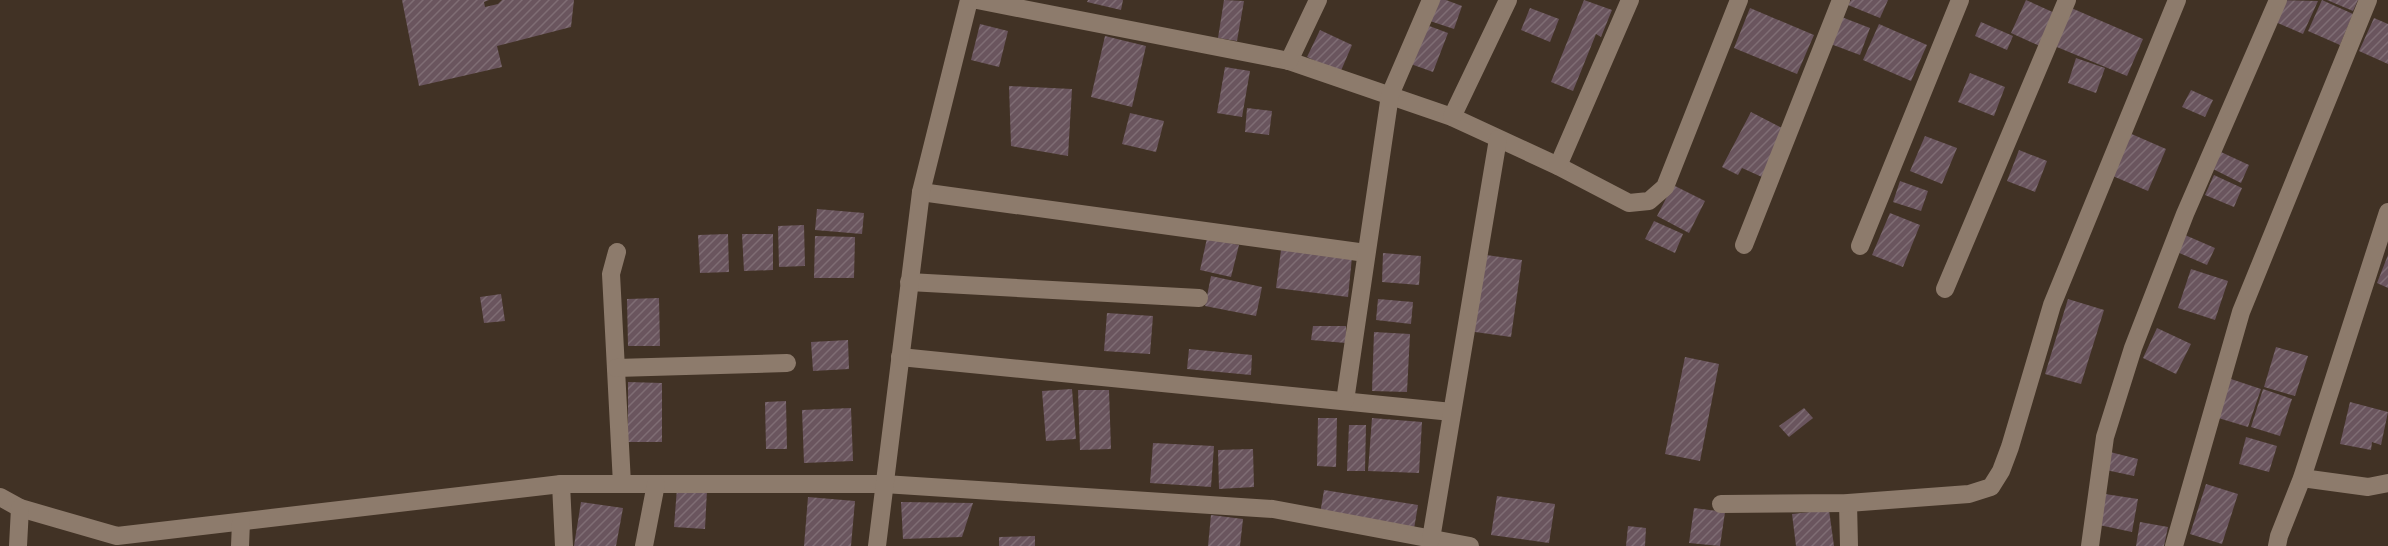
<svg xmlns="http://www.w3.org/2000/svg" width="2388" height="546" font-family="'Sofia Sans Condensed',sans-serif">
<style>
.building{fill:url(#building-hatch)}
.lines{fill:none;stroke-linecap:round;stroke-linejoin:round}
.street{stroke:#8d7b6c;stroke-width:18}
</style>
<defs>
<pattern id="building-hatch" width="6" height="6" patternUnits="userSpaceOnUse" patternTransform="scale(1.5)"><rect width="6" height="6" fill="#6a555e"/><path d="M-1 1l2-2M0 6l6-6M5 7l2-2" fill="none" stroke="#7f6d74"/></pattern>
</defs>
<rect width="100%" height="100%" fill="#413225"/>
<g class="building">
<path d="M402,0h87l-5,2 1,5 13,-3 4,-4h72l-3,27 -74,19 5,21 -83,19z"/>
<path d="M1088,0h35l-2,10 -34,-8z"/>
<path d="M1224,0l20,1 -7,40 -19,-3z"/>
<path d="M1435,0h11l16,6 -8,23 -27,-9z"/>
<path d="M1584,0l28,10 -11,27 -5,-3 -23,57 -22,-9z"/>
<path d="M1851,0h37l-8,18 -32,-13z"/>
<path d="M2026,0l31,14 -15,33 -31,-14z"/>
<path d="M2279,0l39,1 -15,33 -32,-14z"/>
<path d="M2322,0l31,14 -13,31 -32,-14z"/>
<path d="M2327,0h31l-5,11z"/>
<path d="M2069,7l74,32 -16,37 -75,-31z"/>
<path d="M1530,8l29,11 -9,23 -29,-12z"/>
<path d="M1750,8l64,27 -17,39 -63,-26z"/>
<path d="M1839,16l31,12 -10,27 -32,-12z"/>
<path d="M2374,18l14,6v40l-29,-13z"/>
<path d="M1981,22l32,14 -6,14 -32,-14z"/>
<path d="M980,24l28,7 -9,36 -28,-7z"/>
<path d="M1424,24l24,9 -15,39 -25,-9z"/>
<path d="M1879,24l48,21 -16,36 -48,-21z"/>
<path d="M1320,30l32,15 -12,28 -33,-16z"/>
<path d="M1105,36l41,10 -14,61 -41,-10z"/>
<path d="M2076,58l29,10 -9,25 -28,-10z"/>
<path d="M1225,67l25,4 -8,46 -25,-4z"/>
<path d="M1970,73l35,14 -11,29 -36,-14z"/>
<path d="M1009,86l63,3 -4,67 -57,-10z"/>
<path d="M2191,90l22,10 -8,17 -23,-10z"/>
<path d="M1247,108l25,3 -3,24 -24,-3z"/>
<path d="M1751,112l35,18 -24,47 -20,-9 -4,7 -16,-8z"/>
<path d="M1130,113l34,8 -8,31 -34,-8z"/>
<path d="M2127,132l39,17 -18,42 -40,-17z"/>
<path d="M1925,136l32,12 -15,36 -32,-13z"/>
<path d="M2019,150l28,11 -12,31 -28,-11z"/>
<path d="M2221,152l28,13 -8,18 -28,-14z"/>
<path d="M2214,175l28,13 -8,19 -29,-12z"/>
<path d="M1900,181l28,10 -7,20 -28,-9z"/>
<path d="M1673,185l32,16 -16,32 -32,-17z"/>
<path d="M817,209l47,4 -2,21 -47,-4z"/>
<path d="M1890,213l30,12 -17,42 -31,-12z"/>
<path d="M1654,221l29,13 -8,19 -30,-14z"/>
<path d="M804,225l1,41 -26,1 -1,-41z"/>
<path d="M728,234l1,38 -29,1 -2,-38z"/>
<path d="M742,234h31v36l-29,1z"/>
<path d="M2185,235l30,13 -8,17 -30,-13z"/>
<path d="M815,236l40,1 -1,41h-40z"/>
<path d="M1207,238l32,7 -8,32 -31,-7z"/>
<path d="M1281,250l71,7 -4,40 -72,-9z"/>
<path d="M1383,253l38,3 -2,29 -37,-3z"/>
<path d="M1479,254l43,6 -11,77 -43,-6z"/>
<path d="M2388,255v33l-11,-5z"/>
<path d="M2191,269l37,12 -13,39 -37,-12z"/>
<path d="M1211,276l51,11 -6,29 -51,-10z"/>
<path d="M501,294l4,27 -21,2 -4,-26z"/>
<path d="M659,298l1,48h-32l-1,-47z"/>
<path d="M1378,299l35,3 -2,22 -35,-4z"/>
<path d="M2068,299l36,11 -23,74 -36,-10z"/>
<path d="M1107,313l46,3 -3,38 -46,-3z"/>
<path d="M1313,326h33v17l-35,-3z"/>
<path d="M2157,328l34,16 -15,30 -33,-16z"/>
<path d="M1374,332l36,2 -3,58 -35,-1z"/>
<path d="M848,340l1,29 -36,2 -2,-29z"/>
<path d="M2276,347l32,9 -13,40 -31,-9z"/>
<path d="M1189,349l63,6 -1,20 -64,-6z"/>
<path d="M1685,357l34,7 -19,97 -35,-7z"/>
<path d="M2228,378l33,11 -13,38 -33,-10z"/>
<path d="M628,382l34,1v59h-34z"/>
<path d="M1072,389l4,50 -30,2 -4,-50z"/>
<path d="M2263,389l29,10 -12,37 -29,-9z"/>
<path d="M1078,390h31l2,59 -31,1z"/>
<path d="M786,401l1,48h-21l-1,-47z"/>
<path d="M2350,402l38,10 -7,33 -9,-3 -1,8 -31,-6z"/>
<path d="M851,408l2,53 -49,2 -2,-53z"/>
<path d="M1804,408l9,10 -24,19 -10,-11z"/>
<path d="M1318,418h19l-1,49 -19,-1z"/>
<path d="M1372,418l50,4 -3,51 -51,-2z"/>
<path d="M1349,425h17l-1,46h-18z"/>
<path d="M2246,437l31,9 -8,26 -30,-8z"/>
<path d="M1153,443l61,3 -3,41 -61,-4z"/>
<path d="M1253,449l1,38 -35,2 -1,-39z"/>
<path d="M2110,452l28,7 -4,17 -28,-6z"/>
<path d="M2206,484l32,10 -16,50 -32,-10z"/>
<path d="M677,488l30,2 -2,39 -31,-2z"/>
<path d="M1324,490l94,15 -4,24 -94,-15z"/>
<path d="M2105,494l33,5 -6,33 -33,-7z"/>
<path d="M1497,496l58,8 -6,39 -58,-8z"/>
<path d="M808,497l47,4 -4,45h-47z"/>
<path d="M581,502l42,6 -7,38h-42z"/>
<path d="M901,502l72,1 -11,34 -59,2z"/>
<path d="M1694,508l31,4 -5,34 -31,-3z"/>
<path d="M1829,510l5,36h-38l-4,-32z"/>
<path d="M1211,515l32,4 -3,27h-32z"/>
<path d="M2140,522l28,5 -4,19h-28z"/>
<path d="M1628,526l18,2 -1,18h-19z"/>
<path d="M1035,536v10h-36v-9z"/>
</g>
<g class="lines">
<g class="street">
<path d="M977,0l312,61 163,56 106,49 71,37 20,-2 16,-14 74,-187"/>
<path d="M1289,61l29,-61"/>
<path d="M1452,117l56,-117"/>
<path d="M1558,166l72,-166"/>
<path d="M921,192l445,61"/>
<path d="M1744,245l97,-245"/>
<path d="M1860,246l100,-246"/>
<path d="M617,252l-6,22 11,210"/>
<path d="M909,282l290,16"/>
<path d="M1945,289l122,-289"/>
<path d="M900,357l552,55"/>
<path d="M616,368l171,-5"/>
<path d="M1345,401l45,-306 41,-95"/>
<path d="M2302,478l66,9 20,-4"/>
<path d="M561,484l3,62"/>
<path d="M0,497l20,11 97,28 444,-52h323l389,25 197,37"/>
<path d="M1848,503l1,43"/>
<path d="M1721,504l127,-1 121,-9 22,-7 10,-16 9,-24 42,-142 125,-305"/>
<path d="M1431,539l67,-400"/>
<path d="M18,546l2,-38"/>
<path d="M240,546l1,-24"/>
<path d="M644,546l12,-62"/>
<path d="M877,546l44,-354 48,-192"/>
<path d="M2090,546l15,-109 28,-89 52,-134 93,-214"/>
<path d="M2174,546l67,-234 127,-312"/>
<path d="M2277,546l2,-10 23,-58 86,-266"/>
</g>
</g>
</svg>
